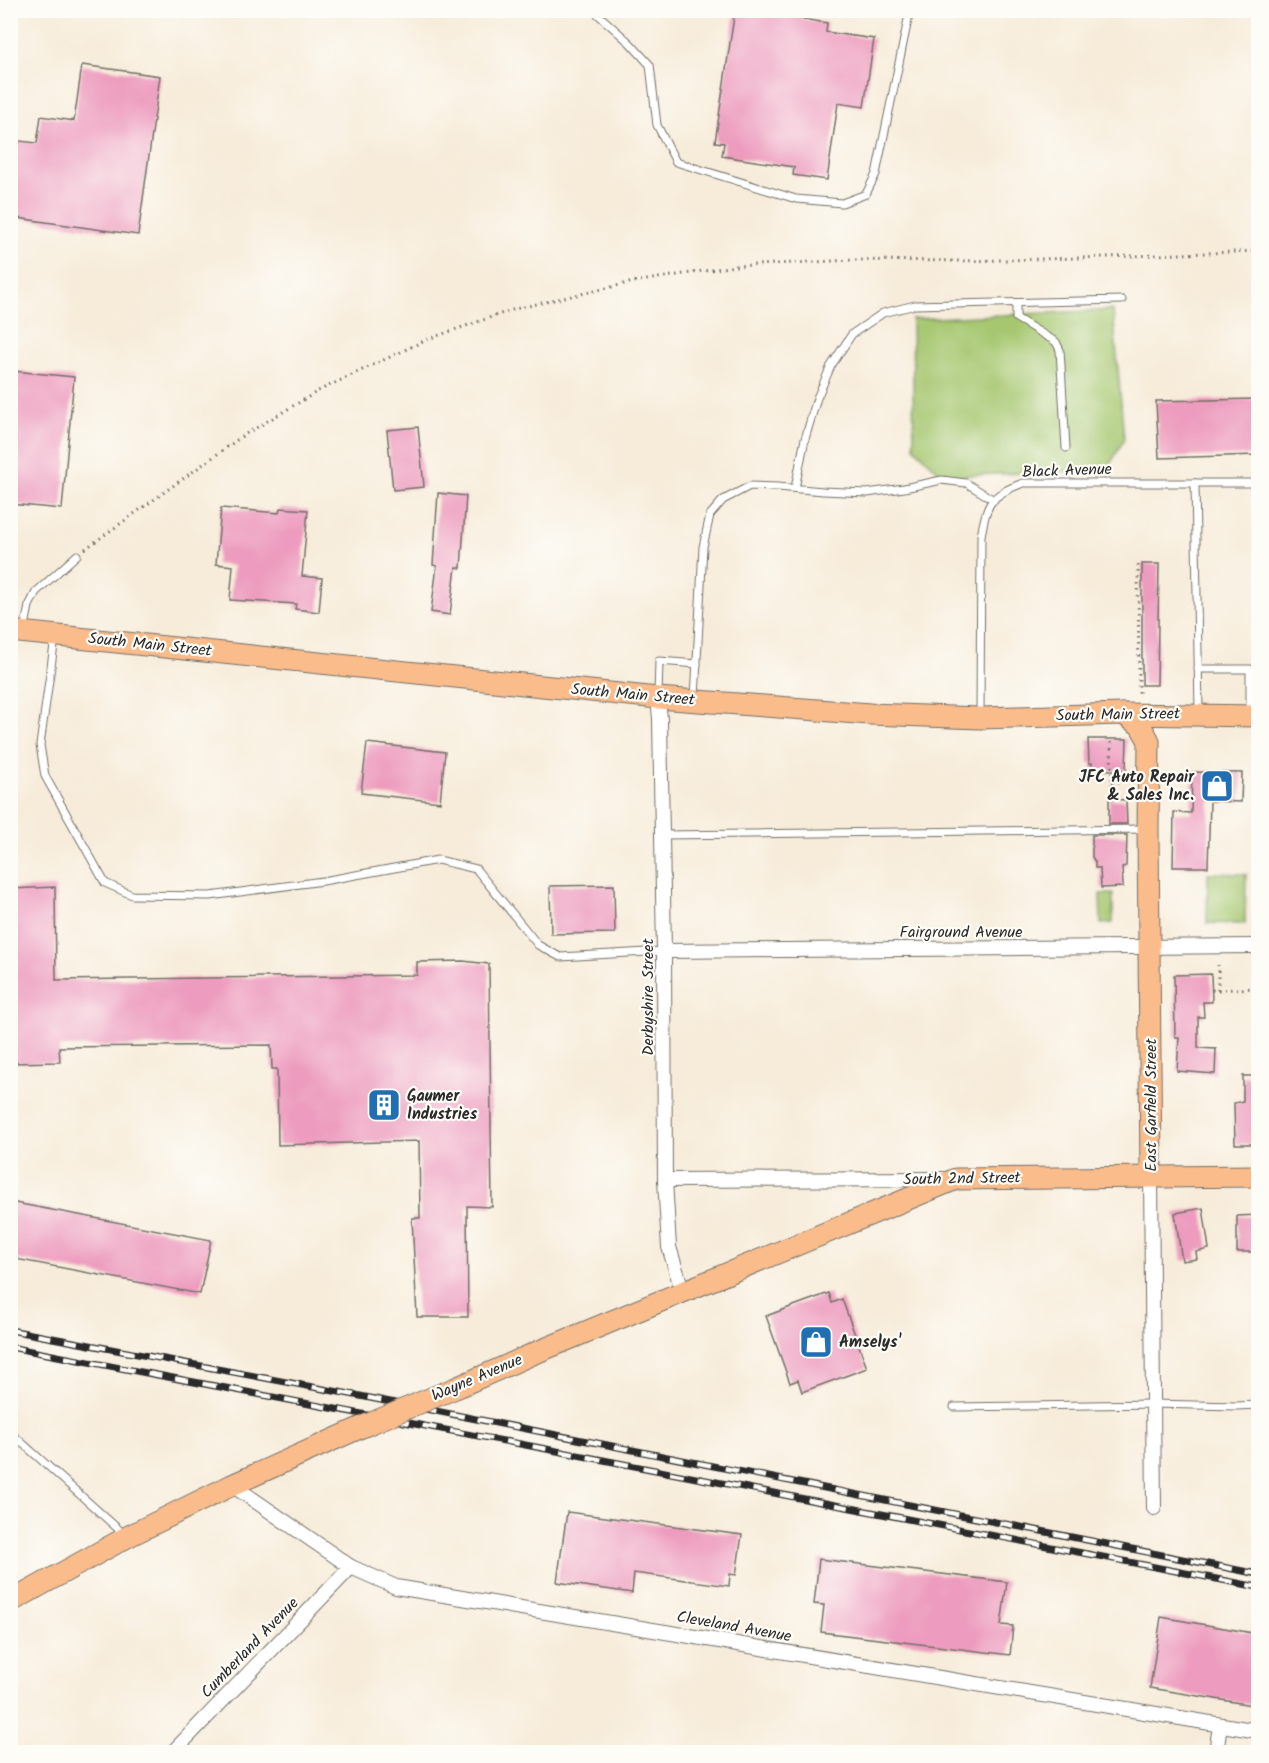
<svg xmlns="http://www.w3.org/2000/svg" width="1269" height="1763" font-family="Kalam,sans-serif">
<style>
.green{fill:#a6c770;stroke:#68794e;stroke-width:1.5}
.building{fill:#ed9bbe}
.lines{fill:none;stroke-linecap:round;stroke-linejoin:round}
.service-casing{stroke:#726f68;stroke-width:9}
.minor-casing{stroke:#726f68;stroke-width:16}
.primary-casing{stroke:#726f68;stroke-width:23}
.path{stroke:#726f68;stroke-width:3;stroke-dasharray:1.5 4.5;stroke-linecap:butt}
.service{stroke:#fff;stroke-width:7}
.minor{stroke:#fff;stroke-width:14}
.primary{stroke:#fabc8b;stroke-width:21}
.rail-casing{stroke:#2b2b2b;stroke-width:7}
.rail{stroke:#fdfcf7;stroke-width:4.5;stroke-dasharray:14;stroke-linecap:butt}
.primary-bridge-casing{stroke:#726f68;stroke-width:23;stroke-linecap:butt}
.primary-bridge{stroke:#fabc8b;stroke-width:21}
.labels{text-anchor:middle;dominant-baseline:central;stroke-width:4.5;stroke-linejoin:round;paint-order:stroke}
.street-label{font-size:16px;fill:#2b2b2b;stroke:#fdfcf7}
.poi-label{font-size:16px;font-weight:bold;fill:#2b2b2b;stroke:#fdfcf7;text-anchor:start}
</style>
<rect width="100%" height="100%" fill="#fdfcf7"/>
<filter id="ink" filterUnits="userSpaceOnUse"><feTurbulence type="fractalNoise" baseFrequency=".0167" numOctaves="2"/><feDisplacementMap in="SourceGraphic" scale="12" xChannelSelector="R" yChannelSelector="G"/><feConvolveMatrix kernelMatrix="1 2 1 2 8 2 1 2 1" color-interpolation-filters="sRGB"/></filter>
<filter id="wash" filterUnits="userSpaceOnUse"><feTurbulence type="fractalNoise" baseFrequency=".008" numOctaves="4" result="noise"/><feDisplacementMap in="SourceGraphic" scale="24" xChannelSelector="R" yChannelSelector="G"/><feGaussianBlur stdDeviation="1.35" result="paint"/><feColorMatrix in="noise" values="0 0 0 0 0 0 0 0 0 0 0 0 0 0 0 0 0 1.4 0 .05"/><feComposite in="paint" operator="in"/></filter>
<g filter="url(#wash)">
<rect width="100%" height="100%" fill="#f7ecda"/>
<g class="green">
<path d="M1113,310l11,129 -17,31 -164,6 -29,-29 -2,-128z"/>
<path d="M1208,873l38,1 -1,50 -38,-1z"/>
<path d="M1100,894h13v29l-12,1z"/>
</g>
<g id="blocks">
<g class="building">
<path d="M735,10h69l-2,9 25,4 -1,9 48,7 -10,68 -26,-4 -11,77 -34,-5 1,-8 -72,-11 2,-13 -9,-1z"/>
<path d="M82,65l78,11 -22,159 -128,-18v-77l27,3 4,-27 33,5z"/>
<path d="M13,371l61,6 -12,132 -52,-5v-107z"/>
<path d="M1258,399v56l-99,3 -3,-57z"/>
<path d="M418,427l6,60 -31,3 -6,-60z"/>
<path d="M438,493l28,3 -5,72 -5,-1 -6,48 -19,-3 6,-46 -4,-1z"/>
<path d="M221,508l58,5 1,-5 28,2 -6,66 20,2 -3,34 -24,-3 1,-5 -66,-4 3,-34 -17,-2z"/>
<path d="M1142,564h17l-2,121h-15z"/>
<path d="M1088,739h39l-1,31h-34v-7h-3z"/>
<path d="M367,743l78,9 -5,50 -79,-9z"/>
<path d="M1192,772l50,1 -1,29 -31,-1 -2,66h-35l1,-55 17,1z"/>
<path d="M1109,799l17,1 1,24h-18z"/>
<path d="M1092,835h35l-1,31 -4,1 1,20 -22,1 -1,-20h-5v-6l-3,-5z"/>
<path d="M614,885l1,48 -64,1 -1,-48z"/>
<path d="M55,887l1,93 361,-5v-13l46,-1 26,3 3,243 -25,-1 1,111h-51l-5,-99h8l-1,-77 -141,4 -1,-76h-5l-1,-24 -212,2 1,15 -50,1v-174z"/>
<path d="M1211,974l1,28h-9l1,15h-6v31l18,1 -1,25 -38,-3 2,-34h-4l-1,-62z"/>
<path d="M1243,1076h15v68h-23l-1,-41 9,-2z"/>
<path d="M10,1202l201,38 -11,54 -190,-36z"/>
<path d="M1203,1208l6,41 -13,3 1,7 -15,2 -7,-48z"/>
<path d="M1258,1215v37h-21v-36z"/>
<path d="M829,1293l3,10 10,-4 25,69 -65,24 -4,-12 -8,3 -24,-67z"/>
<path d="M567,1512l175,23 -6,40 -6,-1 -1,12 -95,-13 -2,20 -75,-11z"/>
<path d="M819,1559l188,23 -6,43 12,1 -3,29 -189,-23 3,-27 -10,-1z"/>
<path d="M1161,1617l97,17v72l-108,-18z"/>
</g>
</g>
</g>
<g filter="url(#ink)">
<use href="#blocks" fill-opacity="0" stroke="#726f68" stroke-width="1.5"/>
<g class="lines">
<g class="service-casing">
<g id="service">
<path d="M593,10l37,33 20,22 7,60 19,37 120,37 46,4 24,-9 10,-20 34,-164"/>
<path d="M1016,303v15l40,24 4,8 6,98"/>
<path d="M1195,483l4,228"/>
<path d="M795,488l10,-49 12,-41 14,-32 21,-32 31,-21 32,-8 207,-5"/>
<path d="M24,631l5,-25 7,-14 41,-37"/>
<path d="M55,638l-15,107 5,31 60,107 27,12 78,1 113,-15 115,-21 38,9 62,76 22,12 104,-6"/>
<path d="M1198,669h52v44"/>
<path d="M658,695l1,-34 38,3"/>
<path d="M695,698l8,-151 7,-32 13,-15 27,-14 28,1 45,4 44,2 37,-5 38,-8 24,3 28,17"/>
<path d="M980,716l1,-180c6,-33 8,-40 42,-53h235"/>
<path d="M662,835l483,-6"/>
<path d="M954,1407l199,-3 83,2 22,-1"/>
<path d="M10,1432l115,103"/>
</g>
</g>
<g class="minor-casing">
<g id="minor">
<path d="M658,698l2,21 4,232 1,229 4,67 14,46"/>
<path d="M664,951l594,-5"/>
<path d="M1151,1176l3,332"/>
<path d="M665,1180l280,-1"/>
<path d="M232,1485l119,82 45,20 862,144"/>
<path d="M173,1752l178,-185"/>
<path d="M1216,1752l4,-26"/>
</g>
</g>
<g class="primary-casing">
<g id="primary">
<path d="M10,631l648,67 212,16 110,4 143,-4 135,2"/>
<path d="M1123,714l17,11 9,16 -1,88 3,347"/>
<path d="M458,1387l77,-34 421,-174 302,-3"/>
<path d="M10,1602l117,-65 105,-52 132,-59"/>
</g>
</g>
<g class="path">
<path d="M85,549l159,-114 76,-45 108,-51 87,-30 118,-27 102,-16 118,-6 111,1 116,-3 178,-7"/>
<path d="M1138,565l1,130"/>
<path d="M1111,742l1,58"/>
<path d="M1112,782h12"/>
<path d="M1212,990h6v-25"/>
<path d="M1218,990l38,-2"/>
</g>
<use href="#service" class="service"/>
<use href="#minor" class="minor"/>
<use href="#primary" class="primary"/>
<g class="rail-casing">
<g id="rail">
<path d="M10,1330l345,65 903,179"/>
<path d="M10,1347l552,105 696,135"/>
</g>
</g>
<use href="#rail" class="rail"/>
<g class="primary-bridge-casing">
<path id="primary-bridge" d="M364,1426l94,-39"/>
</g>
<use href="#primary-bridge" class="primary-bridge"/>
</g>
</g>
<defs>
<g id="shop-square" transform="scale(1.725)"><rect x="-9" y="-9" width="18" height="18" rx="4" fill="#1f6fb2" stroke="#fdfcf7"/><path d="M-5-2.5h2.3a2.7 3.5 0 0 1 5.4 0H5L5.5 6h-11ZM-1.5-2.5h3a1.5 2.3 0 0 0-3 0Z" fill="#fff"/></g>
<g id="building-square" transform="scale(1.725)"><rect x="-9" y="-9" width="18" height="18" rx="4" fill="#1f6fb2" stroke="#fdfcf7"/><path d="M-4-6H4V6H1V3H-1V6H-4ZM-2.5-4.3h1.7v1.8h-1.7ZM.8-4.3h1.7v1.8H.8ZM-2.5-1h1.7V.8h-1.7ZM.8-1h1.7V.8H.8Z" fill="#fff"/></g>
</defs>
<g fill-rule="evenodd">
<use href="#shop-square" x="1217" y="786"/>
<use href="#building-square" x="384" y="1105"/>
<use href="#shop-square" x="816" y="1342"/>
</g>
<g class="labels">
<g class="street-label">
<text transform="translate(1067 471) rotate(-2)">Black Avenue</text>
<text transform="translate(150 645) rotate(6)">South Main Street</text>
<text transform="translate(633 695) rotate(5)">South Main Street</text>
<text transform="translate(1118 715) rotate(-1)">South Main Street</text>
<text x="961" y="932">Fairground Avenue</text>
<text transform="translate(648 997) rotate(-90)">Derbyshire Street</text>
<text transform="translate(1151 1105) rotate(-90)">East Garfield Street</text>
<text transform="translate(962 1179) rotate(-1)">South 2nd Street</text>
<text transform="translate(477 1378) rotate(-23)">Wayne Avenue</text>
<text transform="translate(734 1627) rotate(10)">Cleveland Avenue</text>
<text transform="translate(250 1648) rotate(-46)">Cumberland Avenue</text>
</g>
<g class="poi-label">
<text x="1194" y="777" text-anchor="end">JFC Auto Repair<tspan x="1194" dy="18">&amp; Sales Inc.</tspan></text>
<text x="407" y="1096">Gaumer<tspan x="407" dy="18">Industries</tspan></text>
<text x="839" y="1342">Amselys'</text>
</g>
</g>
<rect width="1269" height="1763" fill="none" stroke="#fdfcf7" stroke-width="36"/>
</svg>
